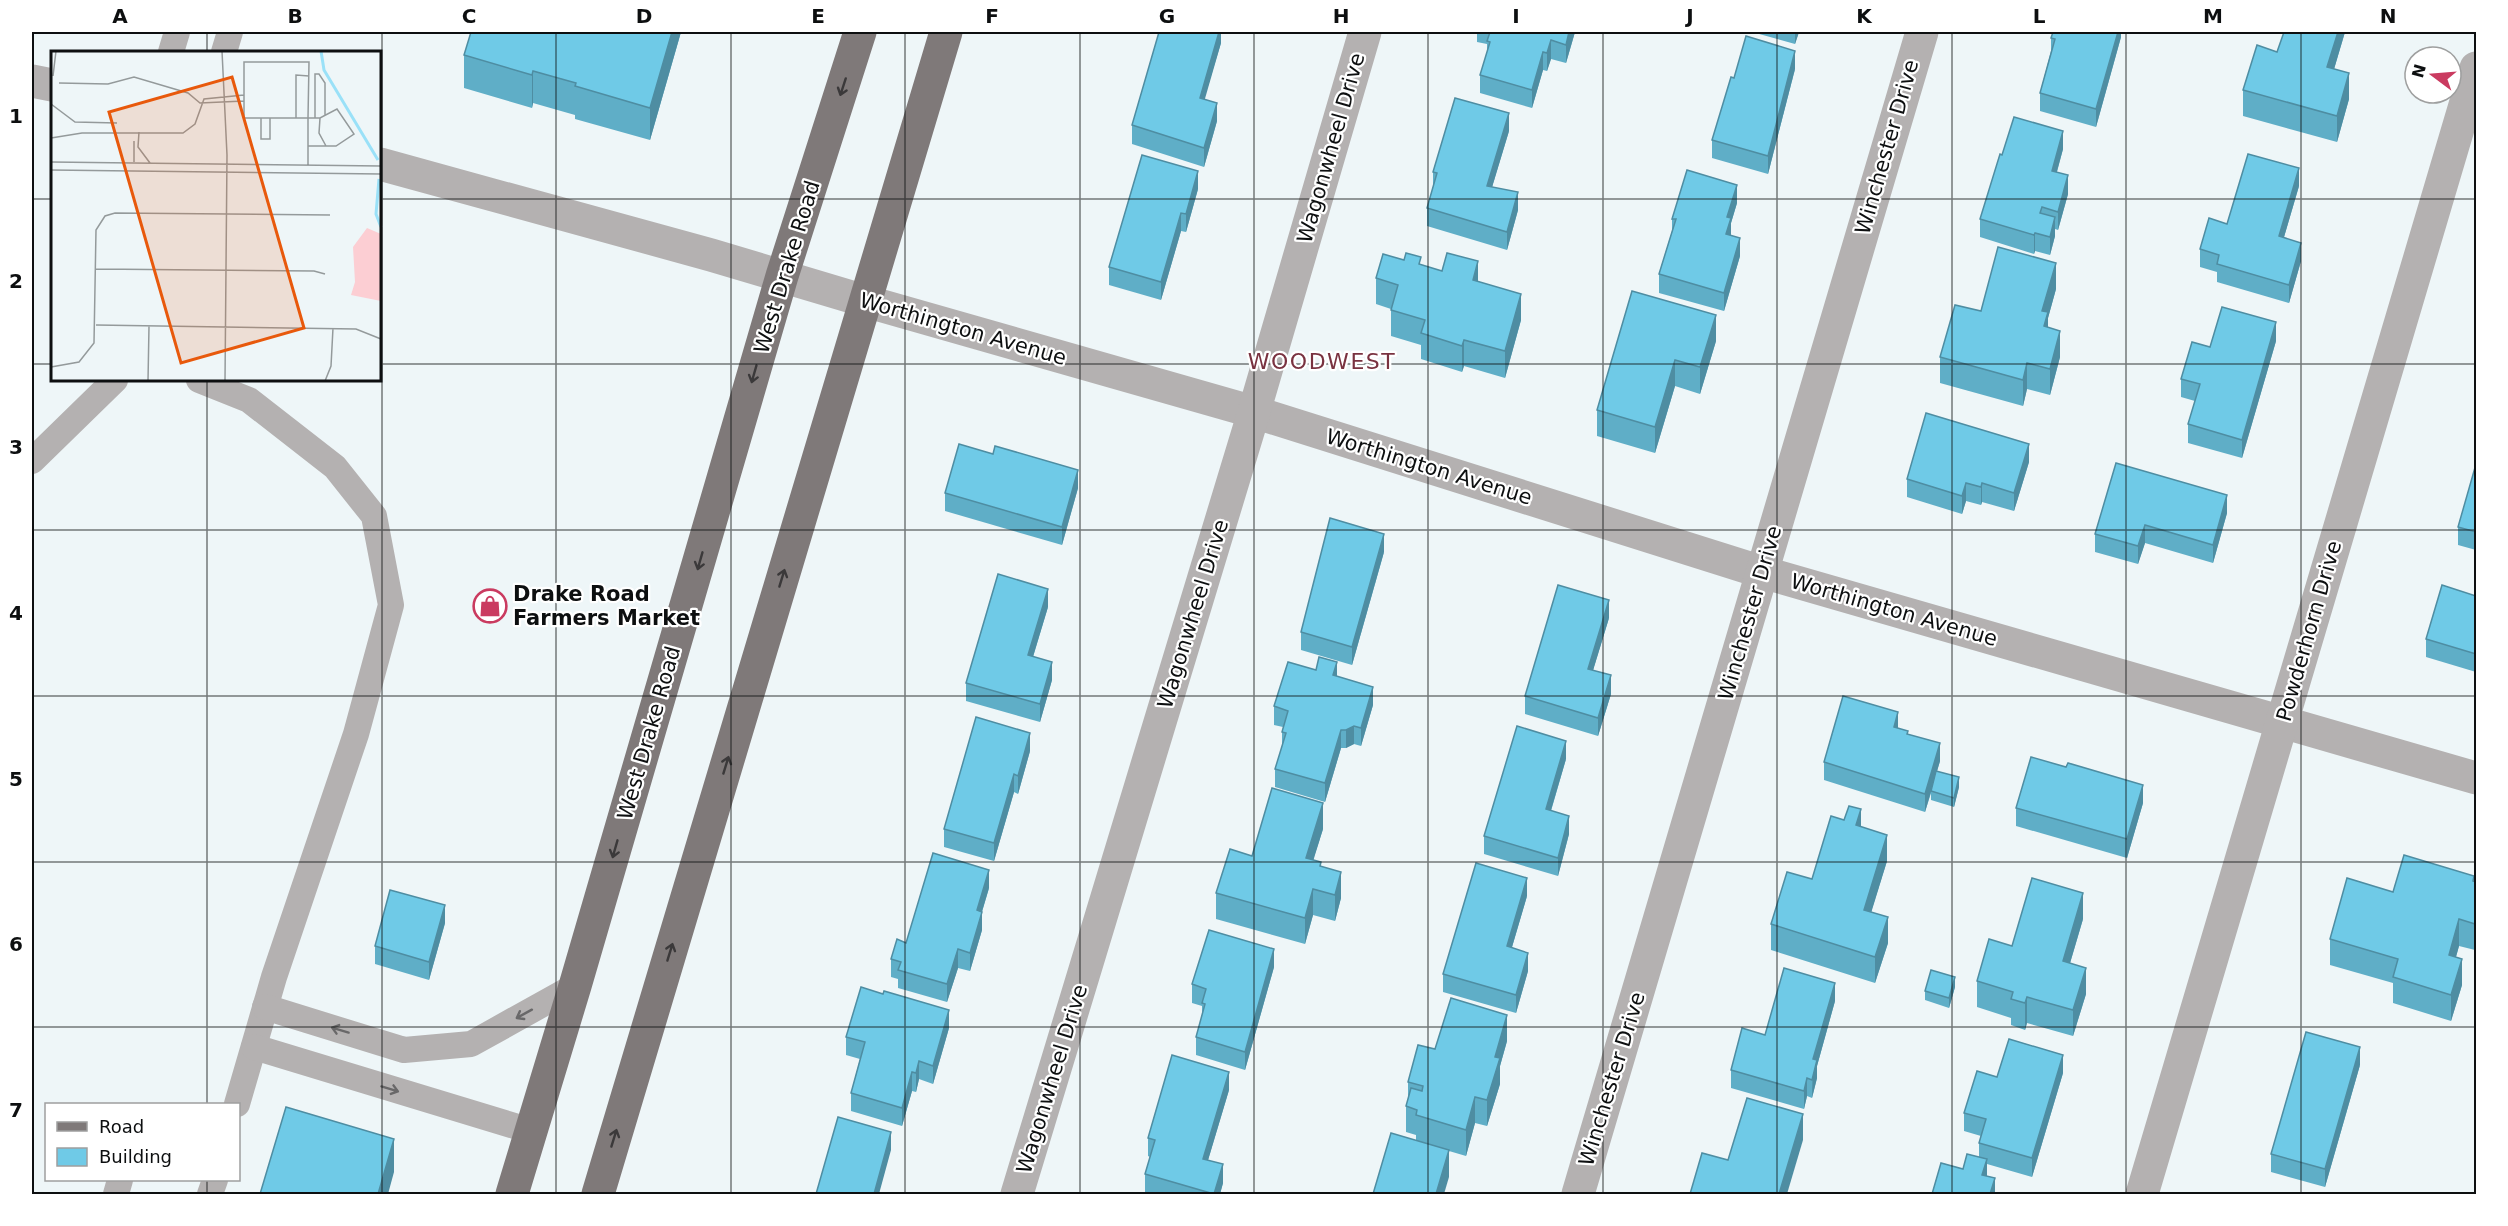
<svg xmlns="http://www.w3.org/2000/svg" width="2508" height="1226" font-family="'DejaVu Sans',sans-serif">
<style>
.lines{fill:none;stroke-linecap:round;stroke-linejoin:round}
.service{stroke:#b4b1b1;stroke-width:26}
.minor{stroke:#b4b1b1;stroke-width:33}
.primary{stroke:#7f7979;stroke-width:33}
.wall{fill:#5faec7}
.shaded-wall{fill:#4e8da2}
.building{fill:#6fcae7;stroke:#4e8da2;stroke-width:1.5}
.oneway{stroke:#3b393a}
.oneway2{stroke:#696869}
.grid{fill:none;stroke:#0d0f10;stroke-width:1.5;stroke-opacity:0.55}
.labels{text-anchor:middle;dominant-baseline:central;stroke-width:4.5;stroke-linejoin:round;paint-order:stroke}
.street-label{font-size:21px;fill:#0d0f10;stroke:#fff}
.poi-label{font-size:21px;font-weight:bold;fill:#0d0f10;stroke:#fff;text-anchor:start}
.neighbourhood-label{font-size:22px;letter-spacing:1.5px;fill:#793240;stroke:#fff}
.inset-river{fill:none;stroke:#9ae1f8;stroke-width:3}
.inset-road{fill:none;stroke:#949a9b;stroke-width:1.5}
.view{fill:#e8590c;fill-opacity:0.15;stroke:#e8590c;stroke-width:3}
.inset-edge{fill:none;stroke:#0d0f10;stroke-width:3}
.neatline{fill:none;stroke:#0d0f10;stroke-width:2}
.grid-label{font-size:20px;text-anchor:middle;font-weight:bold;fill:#0d0f10}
</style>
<rect width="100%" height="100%" fill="#eef6f8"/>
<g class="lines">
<g class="service">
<path d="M171,52l6,-20"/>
<path d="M224,52l6,-20"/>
<path d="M199,380l50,20 86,67 39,49 17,89 -35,129 -82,243 -37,127"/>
<path d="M32,461l83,-81"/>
<path d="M265,1007l139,43 67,-6 104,-58"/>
<path d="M254,1047l277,84"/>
<path d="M116,1194l4,-14"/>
<path d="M210,1194l5,-14"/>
</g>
<g class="minor">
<path d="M32,81l20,4"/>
<path d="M380,164l331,91 154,46 389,111 508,160 714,206"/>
<path d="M1017,1194l237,-782 111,-380"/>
<path d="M1578,1194l344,-1162"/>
<path d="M2142,1194l334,-1126"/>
</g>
<g class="primary">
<path d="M512,1194l63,-208 207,-710 78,-244"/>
<path d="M598,1194l348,-1162"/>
</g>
</g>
<g class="wall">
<path d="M681,32l-31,108 -75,-21v-4l-42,-12 -1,5 -68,-20v-33z"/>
<path d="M1221,32v11l-17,56 13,22 -13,46 -72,-23v-19z"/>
<path d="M1477,32h98l-9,31 -15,-4 -4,12 -4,-1 -11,38 -52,-15v-18l7,-22v-9l-10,-2z"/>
<path d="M1752,32h47l-4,12z"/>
<path d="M2121,32v5l-25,90 -56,-16v-18l11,-42v-13z"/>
<path d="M2345,32l-11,37 15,30 -12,43 -94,-26v-26l34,-38z"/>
<path d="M1795,69l-27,105 -56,-16v-18z"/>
<path d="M1509,131l-17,56 26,23 -11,40 -80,-24v-18l6,-21v-15z"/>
<path d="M2063,149l-6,23 11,22 -10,36 -3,-1v7l-5,19 -15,-4 -1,3 -54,-17v-18l22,-64z"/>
<path d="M2299,186l-15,51 17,24 -12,42 -72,-21v-10l-17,-5v-18l27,-25z"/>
<path d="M1198,189l-12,43 -5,-1 -20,69 -52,-15v-18z"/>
<path d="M1737,203l-6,20v12l9,21 -16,55 -65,-18v-19l13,-43v-12z"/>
<path d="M1421,265l57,16 43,39 -16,58 -41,-12 -2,6 -41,-13v-14l-30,-9v-27l-15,-5v-26z"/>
<path d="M2056,289l-8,29v9l12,30 -10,38 -23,-6 -4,17 -83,-23v-26l41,-46z"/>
<path d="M1632,291l84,50 -16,53 -25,-8 -20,67 -58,-17v-26z"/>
<path d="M2276,341l-34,117 -54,-15v-19l7,-23 -14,-4v-18l29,-32z"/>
<path d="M2476,451v99l-18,-5v-18l17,-58v-13z"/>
<path d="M993,454l85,34 -16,57 -117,-34v-18z"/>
<path d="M2029,462l-15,49 -32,-9 -1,3 -15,-4 -4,13 -55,-17v-18z"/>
<path d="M2116,463l111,50 -14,50 -68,-20 -7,21 -43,-12v-18z"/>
<path d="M1384,552l-32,113 -51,-15v-18z"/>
<path d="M2476,596v76l-50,-15v-18z"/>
<path d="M1048,607l-15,50 19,23 -12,42 -74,-21v-18z"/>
<path d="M1609,618l-16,52 18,24 -13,42 -73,-22v-18z"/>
<path d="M1337,676l36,29 -12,41 -7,-2 -8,4h-5l-16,54 -50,-15v-18l7,-22v-15l1,-5 -9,-2v-19z"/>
<path d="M1898,728l10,6 32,27 -3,10 22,16 -5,20 -23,-7v-7l-6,19 -101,-32v-18z"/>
<path d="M1030,751l-12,43 -4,-2 -20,69 -50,-14v-18z"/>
<path d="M1566,759l-15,52 18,23 -11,42 -74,-22v-18z"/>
<path d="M2143,803l-16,55 -111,-32v-18z"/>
<path d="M1861,827l26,34 -16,51 17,31 -13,40 -104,-33v-26z"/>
<path d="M1323,829l-10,31 8,6 20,32 -6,23 -22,-6 -8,29 -89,-25v-26l36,-37z"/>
<path d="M2474,881l2,1v61l-1,7 -16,-4 -3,11 6,28 -11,36 -58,-18v-20l-63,-18v-26l63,-47z"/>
<path d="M989,888l-7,24v18l-12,41 -12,-3 -11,34 -49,-14v-9l-7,-2v-18l15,-16z"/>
<path d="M1527,896l-15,51 16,24 -12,42 -73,-21v-18z"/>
<path d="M2083,919l-13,44 16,31 -13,42 -46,-13 -2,7 -14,-5v-7l-34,-11v-26z"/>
<path d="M445,923l-16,57 -54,-16v-18z"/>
<path d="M1274,967l-29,103 -49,-15v-18l6,-21v-10l-10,-3v-19z"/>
<path d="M1955,987l-6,21 -24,-8v-9z"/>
<path d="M1835,1001l-18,65v12l-5,20 -5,-2 -3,13 -73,-21v-18l34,-35z"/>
<path d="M949,1028l-16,56 -14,-5 -3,13 -4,-1 -10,35 -51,-15v-18l9,-34 -14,-4v-18z"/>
<path d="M2009,1039l54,16v18l-31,104 -45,-13v12l8,2v16h-63l9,-31 22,6 4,-15 12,3v-14l2,-7 -17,-5v-18l13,-42 20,6z"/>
<path d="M1507,1041l-7,25v18l-13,42 -12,-3 -9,33 -17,-5v26l-33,-36v-6l-10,-3v-26l2,-6v-18l27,-33z"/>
<path d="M2360,1065l-35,122 -54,-15v-18z"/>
<path d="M1229,1090l-21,70 15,23 -3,11h-66l-9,-2v-18l5,-17 -2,-1v-18z"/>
</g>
<g class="shaded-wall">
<path d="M672,32h9l-31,108v-32z"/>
<path d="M1219,32h2v11l-21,73v-18z"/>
<path d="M1569,32h6l-9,31v-18z"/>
<path d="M1795,32h4l-4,12z"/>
<path d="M2118,32h3v5l-25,90v-18z"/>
<path d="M2338,32h7l-18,61v-26z"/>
<path d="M1551,40v19l-4,12v-18z"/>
<path d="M1795,51v18l-27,105v-18z"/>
<path d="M1543,52v18l-11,38v-18z"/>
<path d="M533,71v32l-1,5v-33z"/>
<path d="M2349,73v26l-12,43v-26z"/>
<path d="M1217,103v18l-13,46v-19z"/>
<path d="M1509,113v18l-22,73v-18z"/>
<path d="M2063,131v18l-11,40v-18z"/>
<path d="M2299,168v18l-20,68v-18z"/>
<path d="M1198,171v18l-12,43v-18z"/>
<path d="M2068,175v19l-10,36v-18z"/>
<path d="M1737,185v18l-6,20v13l-5,-2 1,-17z"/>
<path d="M1518,192v18l-11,40v-18z"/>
<path d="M1181,213v18l-20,69v-18z"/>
<path d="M2055,217v19l-5,19v-18z"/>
<path d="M2035,233v18l-1,3v-19z"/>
<path d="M1740,238v18l-16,55v-18z"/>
<path d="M2301,243v18l-12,42v-18z"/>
<path d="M1478,261v26l-5,-7z"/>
<path d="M2056,263v26l-8,29v20l-4,14 -2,-41z"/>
<path d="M1521,294v26l-16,58v-27z"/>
<path d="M1716,315v26l-16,53v-27z"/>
<path d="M2276,322v19l-34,117v-18z"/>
<path d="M2060,331v26l-10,38v-26z"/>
<path d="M1464,340v26l-2,6v-26z"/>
<path d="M1675,360v26l-20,67v-26z"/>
<path d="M2027,363v26l-4,17v-26z"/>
<path d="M2029,444v18l-15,49v-18z"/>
<path d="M1078,470v18l-16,57v-18z"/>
<path d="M1966,483v18l-4,13v-18z"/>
<path d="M1982,483v19l-1,3v-18z"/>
<path d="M2227,495v18l-14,50v-18z"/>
<path d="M2145,525v18l-7,21v-18z"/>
<path d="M1384,534v18l-32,113v-18z"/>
<path d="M1048,589v18l-20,66v-18z"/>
<path d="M1609,600v18l-21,69v-18z"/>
<path d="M1052,662v18l-12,42v-18z"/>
<path d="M1337,662v18l-4,-5z"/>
<path d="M1611,675v19l-13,42v-18z"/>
<path d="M1373,687v18l-12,41v-18z"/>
<path d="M1898,712v18l-4,-3z"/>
<path d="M1354,726v18l-8,4v-18z"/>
<path d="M1341,730v18l-16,54v-19z"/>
<path d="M1030,733v18l-12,43v-18z"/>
<path d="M1566,741v18l-20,68v-18z"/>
<path d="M1940,743v18l-15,51v-18z"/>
<path d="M1014,774v18l-20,69v-18z"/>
<path d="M1959,777v10l-5,20v-9z"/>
<path d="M2143,785v18l-16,55v-19z"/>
<path d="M1323,803v26l-17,55v-26z"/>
<path d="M1861,809v26l-5,-10z"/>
<path d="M1569,816v18l-11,42v-18z"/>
<path d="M1887,835v26l-23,75v-26z"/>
<path d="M989,870v18l-12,40v-18z"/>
<path d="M1341,872v26l-6,23v-26z"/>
<path d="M1527,878v18l-20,68v-18z"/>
<path d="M1313,889v26l-8,29v-26z"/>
<path d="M2083,893v26l-20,68v-26z"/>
<path d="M445,905v18l-16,57v-18z"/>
<path d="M982,912v18l-12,41v-18z"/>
<path d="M1888,917v26l-13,40v-26z"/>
<path d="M2476,917v26l-1,7v-26z"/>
<path d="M2459,919v27l-10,35v-26z"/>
<path d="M958,949v19l-11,34v-18z"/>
<path d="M1274,949v18l-29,103v-18z"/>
<path d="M1528,953v18l-12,42v-18z"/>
<path d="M2462,959v26l-11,36v-26z"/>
<path d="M2086,968v26l-13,42v-26z"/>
<path d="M1955,977v10l-6,21v-10z"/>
<path d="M1835,983v18l-18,65v12l-5,20 1,-39z"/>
<path d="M2027,997v26l-2,7v-27z"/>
<path d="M949,1010v18l-16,56v-18z"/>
<path d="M1507,1015v26l-7,25v18l-13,42v-26l8,-43z"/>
<path d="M2360,1047v18l-35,122v-18z"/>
<path d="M2063,1055v18l-31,104v-19z"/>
<path d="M919,1061v18l-3,13v-19z"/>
<path d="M912,1072v19l-10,35v-18z"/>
<path d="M1229,1072v18l-26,87v-18z"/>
<path d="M1807,1078v18l-3,13v-18z"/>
<path d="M1475,1097v26l-9,33v-26z"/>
<path d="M1803,1114v26l-16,54h-8z"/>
<path d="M891,1132v18l-12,44h-5z"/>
<path d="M394,1139v33l-6,22h-10z"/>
<path d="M1449,1150v27l-5,17h-8z"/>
<path d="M1987,1159v26l-5,-10z"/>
<path d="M1223,1164v19l-3,11h-6z"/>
<path d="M1995,1178v16h-5z"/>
</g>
<g class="building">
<path d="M471,32h201l-22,76 -75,-22 1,-3 -43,-12 -1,4 -68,-20z"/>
<path d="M1159,32h60l-19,66 17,5 -13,45 -72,-23z"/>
<path d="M1490,32h79l-3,13 -15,-5 -4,13 -4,-1 -11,38 -52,-15 10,-33 -3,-1z"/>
<path d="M2053,32h65l-22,77 -56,-16 15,-54 -4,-1z"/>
<path d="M2284,32h54l-11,35 22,6 -12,43 -94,-26 14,-45 20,7z"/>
<path d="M1746,36l49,15 -27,105 -56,-16 19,-63 3,1z"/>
<path d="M1455,98l54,15 -22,73 31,6 -11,40 -80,-24 10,-35 -4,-1z"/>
<path d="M2014,117l49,14 -11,40 16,4 -10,37 -16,-5 -2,6 15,4 -5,20 -15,-4 -1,2 -54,-16 20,-65 2,1z"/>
<path d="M2248,154l51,14 -20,68 22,7 -12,42 -72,-21 2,-9 -19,-6 9,-31 18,6z"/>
<path d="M1142,155l56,16 -12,43 -5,-1 -20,69 -52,-15z"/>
<path d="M1687,170l50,15 -10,32 4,1 -5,16 14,4 -16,55 -65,-19 17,-55h-4z"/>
<path d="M1998,247l58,16 -14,48 6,1 -4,14 16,5 -10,38 -23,-6 -4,17 -83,-23 15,-52 26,6z"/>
<path d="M1406,253l15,4 -2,7 23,7 5,-18 31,8 -5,19 48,14 -16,57 -41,-11 -2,6 -41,-13 4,-13 -34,-10 7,-25 -22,-7 7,-24 21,6z"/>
<path d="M1632,291l84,24 -16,52 -25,-7 -20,67 -58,-17z"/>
<path d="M2222,307l54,15 -34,118 -54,-16 12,-40 -19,-5 11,-37 18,5z"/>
<path d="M1926,413l103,31 -15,49 -32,-10 -1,4 -15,-4 -4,13 -55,-17z"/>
<path d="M959,444l34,10 2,-8 83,24 -16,57 -117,-34z"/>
<path d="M2116,463l111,32 -14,50 -68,-20 -7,21 -43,-12z"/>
<path d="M2476,464v68l-18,-5z"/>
<path d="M1330,518l54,16 -32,113 -51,-15z"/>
<path d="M998,574l50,15 -20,66 24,7 -12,42 -74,-21z"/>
<path d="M1558,585l51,15 -21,69 23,6 -13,43 -73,-22z"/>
<path d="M2442,585l34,11v58l-50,-15z"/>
<path d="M1319,657l18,5 -4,13 40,12 -12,41 -7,-2 -8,4h-5l-16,53 -50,-14 11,-36 -4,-1 6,-21 -14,-5 14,-44 28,8z"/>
<path d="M1843,696l55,16 -4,15 14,4 -1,3 33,9 -15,51 -101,-32z"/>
<path d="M976,717l54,16 -12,43 -4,-2 -20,69 -50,-14z"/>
<path d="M1517,726l49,15 -20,68 23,7 -11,42 -74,-22z"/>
<path d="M2031,757l35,10 2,-4 75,22 -16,54 -111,-31z"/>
<path d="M1936,771l23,6 -5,21 -23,-7z"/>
<path d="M1272,788l51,15 -17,55 15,4 -1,4 21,6 -6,23 -22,-6 -8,29 -89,-25 14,-44 22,7z"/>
<path d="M1849,806l12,3 -5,16 31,10 -23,75 24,7 -13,40 -104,-33 16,-52 25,7 19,-63 13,4z"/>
<path d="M933,853l56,17 -12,40 5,2 -12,41 -12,-4 -11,35 -49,-14 3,-8 -10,-3 6,-20 9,4z"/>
<path d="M2404,855l70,21 -1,5 3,1v35l-1,7 -16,-5 -10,36 13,4 -11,36 -58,-18 5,-18 -68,-20 17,-61 46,14z"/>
<path d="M1476,863l51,15 -20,68 21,7 -12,42 -73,-21z"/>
<path d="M2032,878l51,15 -20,68 23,7 -13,42 -46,-13 -2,6 -14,-4 2,-7 -36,-11 12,-42 23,7z"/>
<path d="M390,890l55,15 -16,57 -54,-16z"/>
<path d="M1209,930l65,19 -29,103 -49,-15 9,-33 -3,-1 4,-14 -14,-5z"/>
<path d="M1784,968l51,15 -22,76 4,1 -5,20 -5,-2 -3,13 -73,-21 11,-42 23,7z"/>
<path d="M1931,970l24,7 -6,21 -24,-7z"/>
<path d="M861,987l22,7 1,-3 65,19 -16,56 -14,-5 -3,12 -4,-1 -10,36 -51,-15 14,-51 -19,-5z"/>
<path d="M1451,998l56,17 -12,42 5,1 -13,42 -12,-3 -9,33 -50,-15 1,-5 -11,-4 5,-18 11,3 1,-5 -15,-4 10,-37 17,4z"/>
<path d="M2306,1032l54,15 -35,122 -54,-15z"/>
<path d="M2009,1039l54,16 -31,103 -53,-15 7,-24 -22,-6 13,-42 20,6z"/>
<path d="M1172,1055l57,17 -26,87 20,5 -9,30 -69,-20 10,-34 -7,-2z"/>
<path d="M1747,1098l56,16 -24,80h-89l12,-41 26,7z"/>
<path d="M286,1107l108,32 -16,55h-118z"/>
<path d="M838,1117l53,15 -17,62h-58z"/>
<path d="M1391,1133l58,17 -13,44h-63z"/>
<path d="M1967,1154l20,5 -5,16 13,3 -5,16h-58l9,-31 22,6z"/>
</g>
<defs><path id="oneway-shaft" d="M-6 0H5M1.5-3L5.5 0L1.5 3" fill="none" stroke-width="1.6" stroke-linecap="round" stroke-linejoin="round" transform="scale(1.5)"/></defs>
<g class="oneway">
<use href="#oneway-shaft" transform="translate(843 87) rotate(108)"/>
<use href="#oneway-shaft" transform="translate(754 374) rotate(106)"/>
<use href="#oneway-shaft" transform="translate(700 561) rotate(106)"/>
<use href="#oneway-shaft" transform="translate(782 578) rotate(-73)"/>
<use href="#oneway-shaft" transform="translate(726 765) rotate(-73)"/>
<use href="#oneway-shaft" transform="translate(615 849) rotate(106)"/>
<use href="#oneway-shaft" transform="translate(670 952) rotate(-73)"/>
<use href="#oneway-shaft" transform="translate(614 1138) rotate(-73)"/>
</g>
<g class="oneway2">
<use href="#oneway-shaft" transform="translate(524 1014) rotate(151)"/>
<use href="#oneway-shaft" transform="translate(340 1030) rotate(-163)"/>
<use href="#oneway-shaft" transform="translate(390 1089) rotate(17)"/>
</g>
<path class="grid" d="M207,32v20M382,32v1162M556,32v1162M731,32v1162M905,32v1162M1080,32v1162M1254,32v1162M1428,32v1162M1603,32v1162M1777,32v1162M1952,32v1162M2126,32v1162M2301,32v1162M32,199h20M380,199h2096M32,364h20M380,364h2096M207,380v724M32,530h2444M32,696h2444M32,862h2444M32,1027h2444M207,1180v14"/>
<defs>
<g id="shop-ring" transform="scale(1.725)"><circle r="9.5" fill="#fff" stroke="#ca3b60" stroke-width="1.5"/><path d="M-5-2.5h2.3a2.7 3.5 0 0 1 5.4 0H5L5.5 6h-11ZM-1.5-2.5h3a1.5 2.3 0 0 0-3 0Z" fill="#ca3b60"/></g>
</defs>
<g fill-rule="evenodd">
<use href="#shop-ring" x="490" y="606"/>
</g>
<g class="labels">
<g class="street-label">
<text transform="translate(1887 147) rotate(-74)">Winchester Drive</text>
<text transform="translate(1331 148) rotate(-74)">Wagonwheel Drive</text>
<text transform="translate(787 267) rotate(-73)">West Drake Road</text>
<text transform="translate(963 329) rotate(16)">Worthington Avenue</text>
<text transform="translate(1429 467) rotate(17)">Worthington Avenue</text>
<text transform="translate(1894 610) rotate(16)">Worthington Avenue</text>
<text transform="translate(1750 613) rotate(-74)">Winchester Drive</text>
<text transform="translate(1193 614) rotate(-73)">Wagonwheel Drive</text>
<text transform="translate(2309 631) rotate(-74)">Powderhorn Drive</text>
<text transform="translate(649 733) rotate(-74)">West Drake Road</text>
<text transform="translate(1052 1079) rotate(-73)">Wagonwheel Drive</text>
<text transform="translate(1612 1079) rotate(-73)">Winchester Drive</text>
</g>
<g class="poi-label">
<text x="513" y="594">Drake Road<tspan x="513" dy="24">Farmers Market</tspan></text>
</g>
<g class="neighbourhood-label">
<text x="1322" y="361">WOODWEST</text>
</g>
</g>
<g transform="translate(51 51)">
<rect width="330" height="330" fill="#eef6f8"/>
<path d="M316,177l14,6v67l-30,-6 4,-13 -2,-35z" fill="#fcced3"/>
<path class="inset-river" d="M270,0l3,19 54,90M328,128l-3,35 5,13"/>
<path class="inset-road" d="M171,0l5,104 -2,226M2,25l3,-25M8,32l49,1 26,-7 54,16 12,10 44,-2M0,53l24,18 42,1M210,67v21h9v-21M245,67v-43l13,1M264,67v-44h4l6,9v32M269,67l-1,15 7,13M88,81l-1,15 12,16M0,87l31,-5h101l12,-9 9,-25 40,-4M0,111l330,4M83,111v-21M257,114v-47l1,-56h-65v56h76l17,-9 17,25 -18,12h-28M0,119l330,4M45,218l218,2 11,3M45,274l260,4 25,10M0,316l28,-5 15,-19 2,-113 9,-14 10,-3 215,2M97,330l1,-55M274,330l6,-15 2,-38"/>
<path class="view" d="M181,26l72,251 -123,35 -72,-251z"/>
<rect width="330" height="330" class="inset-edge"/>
</g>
<rect width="2508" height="1226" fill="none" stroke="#ffffff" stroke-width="66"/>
<rect x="45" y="1103" width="195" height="78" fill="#ffffff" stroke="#9e9f9f" stroke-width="1.5"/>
<rect x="57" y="1122" width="30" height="9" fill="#7f7979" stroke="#9e9f9f" stroke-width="1.5"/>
<text x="99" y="1133" font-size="18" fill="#0d0f10">Road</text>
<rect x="57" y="1148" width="30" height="18" fill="#6fcae7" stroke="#9e9f9f" stroke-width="1.5"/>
<text x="99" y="1163" font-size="18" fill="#0d0f10">Building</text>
<g transform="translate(2433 75) rotate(286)"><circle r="28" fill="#ffffff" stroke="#9e9f9f" stroke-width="1.5"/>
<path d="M0-4.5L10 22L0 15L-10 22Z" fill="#ca3b60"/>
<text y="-9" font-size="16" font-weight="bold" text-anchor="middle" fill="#0d0f10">N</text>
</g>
<rect x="33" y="33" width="2442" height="1160" class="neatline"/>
<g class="grid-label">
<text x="120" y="23">A</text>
<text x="295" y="23">B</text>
<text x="469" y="23">C</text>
<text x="644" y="23">D</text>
<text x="818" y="23">E</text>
<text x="992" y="23">F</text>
<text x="1167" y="23">G</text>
<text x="1341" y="23">H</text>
<text x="1516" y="23">I</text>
<text x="1690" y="23">J</text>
<text x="1864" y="23">K</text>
<text x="2039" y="23">L</text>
<text x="2213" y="23">M</text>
<text x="2388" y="23">N</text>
<text x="16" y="123">1</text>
<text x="16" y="288">2</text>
<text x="16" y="454">3</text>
<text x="16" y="620">4</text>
<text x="16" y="786">5</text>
<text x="16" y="951">6</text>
<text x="16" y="1117">7</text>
</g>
</svg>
